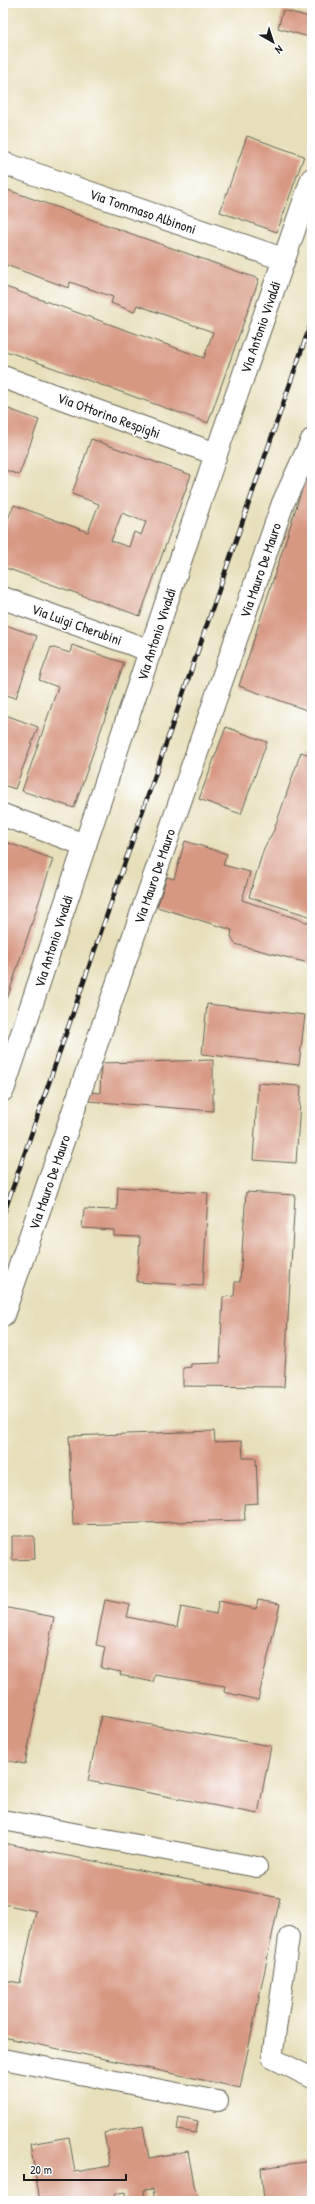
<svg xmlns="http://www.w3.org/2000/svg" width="315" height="2204" font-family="'Patrick Hand',sans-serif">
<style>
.building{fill:#d79882;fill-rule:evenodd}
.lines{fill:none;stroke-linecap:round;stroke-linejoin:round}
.service-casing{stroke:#636053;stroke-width:22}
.minor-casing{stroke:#636053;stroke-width:24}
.service{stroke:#fff;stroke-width:20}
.minor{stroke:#fff;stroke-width:22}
.rail-casing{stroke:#1c1c1c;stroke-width:4.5}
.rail{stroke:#fff;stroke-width:3;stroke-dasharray:9;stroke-linecap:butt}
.labels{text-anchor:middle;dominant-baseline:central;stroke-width:3.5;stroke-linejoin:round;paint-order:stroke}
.street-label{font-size:14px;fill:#1c1c1c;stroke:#fff}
</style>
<rect width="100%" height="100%" fill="#fff"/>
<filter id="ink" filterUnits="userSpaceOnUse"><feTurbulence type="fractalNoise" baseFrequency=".025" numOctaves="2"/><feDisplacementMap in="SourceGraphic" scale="8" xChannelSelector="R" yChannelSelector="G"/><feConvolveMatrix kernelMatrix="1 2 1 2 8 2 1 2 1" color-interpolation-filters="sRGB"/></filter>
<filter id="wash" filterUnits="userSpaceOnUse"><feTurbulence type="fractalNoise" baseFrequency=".012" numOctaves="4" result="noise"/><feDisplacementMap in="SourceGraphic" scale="16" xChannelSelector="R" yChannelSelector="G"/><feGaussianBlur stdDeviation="0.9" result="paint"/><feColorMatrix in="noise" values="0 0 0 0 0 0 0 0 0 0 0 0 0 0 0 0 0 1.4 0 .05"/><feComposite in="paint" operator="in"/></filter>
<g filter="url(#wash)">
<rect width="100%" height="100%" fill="#e7dfba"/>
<g id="blocks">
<g class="building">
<path d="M312,7v31l-34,-10 5,-18 26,7z"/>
<path d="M247,136l57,20 -27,76 -57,-20z"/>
<path d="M8,190l251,89 -51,144 -205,-73v-64l201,72 9,-26 -76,-27 -3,7 -23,-9 2,-6 -43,-15 -1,6 -66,-24v-61z"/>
<path d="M3,407l36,13 -20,55 -16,-6z"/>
<path d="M91,439l100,36 -51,141 -137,-49v-41h2l9,-21 74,27 11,-28 -27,-10zM122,513l24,9 -5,13 -7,-3 -5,15 -18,-6z"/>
<path d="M312,458v254l-73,-26z"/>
<path d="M3,624l34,12 -21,62 -13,-4z"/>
<path d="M72,645l52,18 -50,145 -52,-17 36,-104 -19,-7 12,-33 19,6z"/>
<path d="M3,714l35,13 -23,62 -12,-4z"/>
<path d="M226,727l41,15 -26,72 -42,-15z"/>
<path d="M301,752l11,4v161l-63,-20 15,-49 10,-18z"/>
<path d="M3,841l50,18 -46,140 -4,-1z"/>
<path d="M185,841l42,13 -4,11 27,7 -8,28 70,24v40l-77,-20 -4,-8 1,-6 -75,-23 10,-30 7,2z"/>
<path d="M207,1004l98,11 -6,50 -97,-11z"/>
<path d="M213,1060v51l-125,-10 2,-9 10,1 1,-30z"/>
<path d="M258,1083l43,3 -5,77 -43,-3z"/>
<path d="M118,1187l90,6 -5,93 -66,-4 3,-45 -26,-1v-6l-32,-2 2,-19 33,1z"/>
<path d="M246,1192l49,3 -11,192 -101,-1v-18l8,-1v-3l29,-1 3,-66 11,-1 1,-14h5z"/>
<path d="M214,1431l1,11 27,-1 1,17h13l2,45 -14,1 1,16 -172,5 -4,-89z"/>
<path d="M12,1536h22l1,23 -23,1z"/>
<path d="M105,1600l25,5 -3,12 50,10 4,-20 35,7 3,-13 37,8 2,-9 22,4 -22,96 -34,-8 1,-6 -70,-11 -2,7 -33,-7 1,-3 -20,-4 4,-21 -9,-2z"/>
<path d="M3,1607l51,10 -29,147 -22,-4z"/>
<path d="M101,1716l170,30 -13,68 -170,-33z"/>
<path d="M3,1843l277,55 -40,190 -237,-51v-57l17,3 16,-72 -33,-7z"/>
<path d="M179,2117l19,4 -2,12 -19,-3z"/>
<path d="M143,2126l6,32 39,-7 9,50h-42l-2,-12 -9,1 1,10 -7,1h-12l-1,-9 -11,2 2,7h-76l-10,-57 39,-7 6,35 35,-6 -6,-33z"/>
<path d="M312,2161v40h-48l-3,-33z"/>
</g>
</g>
</g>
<g filter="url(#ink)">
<use href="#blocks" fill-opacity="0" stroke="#636053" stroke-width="1"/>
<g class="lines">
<g class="service-casing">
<g id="service">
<path d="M3,1820l254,47"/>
<path d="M289,1937l-17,121 40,20"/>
<path d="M3,2059l215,42"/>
</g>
</g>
<g class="minor-casing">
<g id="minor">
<path d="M3,163l280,96"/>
<path d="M3,377l213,77"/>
<path d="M3,598l148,53"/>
<path d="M3,815l82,30"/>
<path d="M3,1090l213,-636 96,-275"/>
<path d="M3,1315l280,-812 29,-63"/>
</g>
</g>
<use href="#service" class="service"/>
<use href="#minor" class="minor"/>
<g class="rail-casing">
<path id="rail" d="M3,1216l309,-896"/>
</g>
<use href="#rail" class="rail"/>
</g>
</g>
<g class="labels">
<g class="street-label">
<text transform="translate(143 211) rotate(19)">Via Tommaso Albinoni</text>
<text transform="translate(260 327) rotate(-71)">Via Antonio Vivaldi</text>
<text transform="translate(109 415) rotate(20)">Via Ottorino Respighi</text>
<text transform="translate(260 570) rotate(-71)">Via Mauro De Mauro</text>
<text transform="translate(77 624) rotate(20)">Via Luigi Cherubini</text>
<text transform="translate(156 634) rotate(-72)">Via Antonio Vivaldi</text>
<text transform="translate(154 876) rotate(-71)">Via Mauro De Mauro</text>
<text transform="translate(53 941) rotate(-72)">Via Antonio Vivaldi</text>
<text transform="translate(49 1182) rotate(-71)">Via Mauro De Mauro</text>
</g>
</g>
<rect width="315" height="2204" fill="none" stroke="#fff" stroke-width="16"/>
<g transform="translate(273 42) rotate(141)" stroke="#ffffff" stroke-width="3" paint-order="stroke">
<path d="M0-3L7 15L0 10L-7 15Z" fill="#1c1c1c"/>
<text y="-6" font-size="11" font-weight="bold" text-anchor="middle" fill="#1c1c1c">N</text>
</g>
<path d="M24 2174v6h102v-6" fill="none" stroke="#1c1c1c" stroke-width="2"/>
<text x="30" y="2174" font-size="12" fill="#1c1c1c" stroke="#ffffff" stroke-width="3" paint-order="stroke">20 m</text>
</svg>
